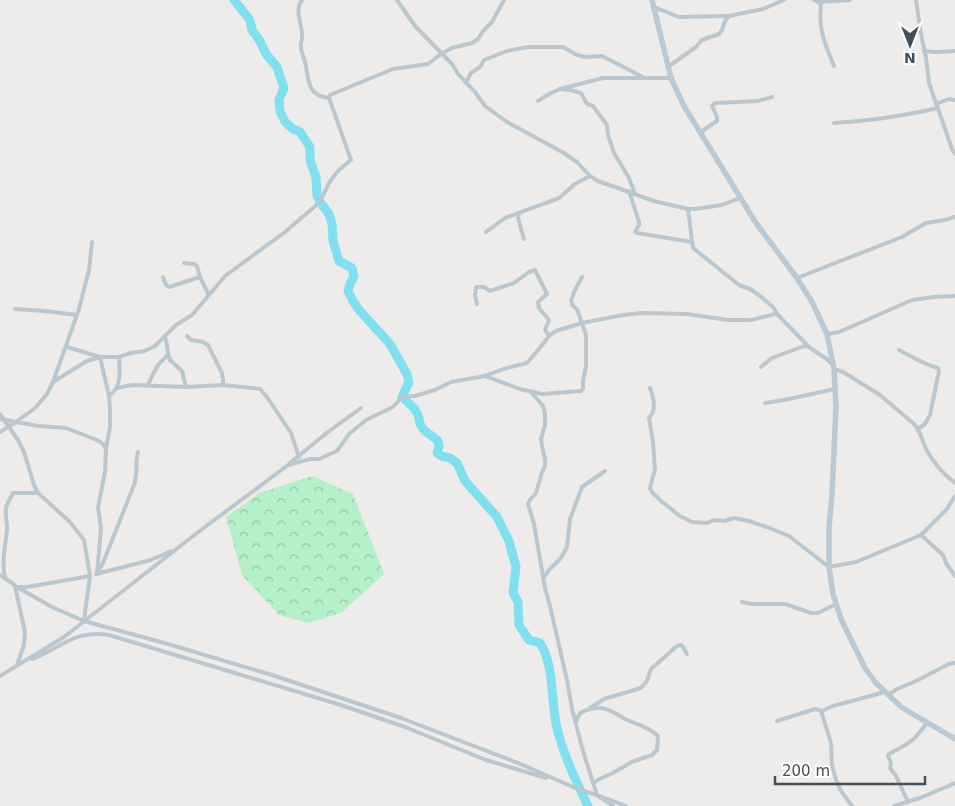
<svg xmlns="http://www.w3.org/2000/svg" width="955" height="806" font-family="'DejaVu Sans',sans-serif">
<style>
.forest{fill:url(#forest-crowns)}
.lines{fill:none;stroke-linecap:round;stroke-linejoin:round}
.river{stroke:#81e0ef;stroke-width:9}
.street{stroke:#bbc7cf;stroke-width:4}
.secondary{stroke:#bac9d4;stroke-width:5.5}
</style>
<defs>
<pattern id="forest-crowns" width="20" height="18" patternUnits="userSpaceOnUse" patternTransform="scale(1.25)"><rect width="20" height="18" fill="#b6f0c8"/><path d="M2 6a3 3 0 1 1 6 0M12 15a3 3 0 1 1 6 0" fill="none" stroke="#96c5a5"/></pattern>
</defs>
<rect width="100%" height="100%" fill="#eeebeb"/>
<path class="forest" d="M312,476l41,18 31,80 -43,39 -33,10 -29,-8 -37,-40 -16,-58 33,-24z"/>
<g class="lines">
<path class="river" d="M234,0l16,20 2,10 8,11 6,13 11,13 7,21 -5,12 1,11 5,11 8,7 7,3 10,15v13l6,17 1,18 3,7 9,12 3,10 1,17 6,20 13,7 2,8 -4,8 -2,7 5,10 6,9 31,34 17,30 2,8 -7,15 12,11 4,7 2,9 4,6 14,11 1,5 -2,7 4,3 9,2 7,5 8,18 32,36 12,24 7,26 -3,26 5,9 1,23 10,15 11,3c14,22 11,54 16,80 5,27 20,58 32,83"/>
<g class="street">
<path d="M302,0c-8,11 0,23 0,35 1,4 -2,8 -1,12 0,5 3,10 4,15 4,16 1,34 24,36"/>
<path d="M397,0l18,26 37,38 6,10 17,18 10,14 22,16 57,31 13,9 13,14 8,5 56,20 34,8h7l27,-4 18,-7"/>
<path d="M814,0l4,2 32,-2"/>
<path d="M916,0l5,34 5,23 3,26 23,66 3,5"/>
<path d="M818,2l3,3c-3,25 4,39 13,61"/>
<path d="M654,7l25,10 50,-1"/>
<path d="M924,51l11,1 20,-1"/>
<path d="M668,67l28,-20 6,-7 17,-6 3,-4 3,-9 4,-5 34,-7 21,-9"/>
<path d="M466,82l5,-9 9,-6 4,-7 23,-9 21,-4h35l14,8 8,2 17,-1 39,20 2,2"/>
<path d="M560,89l10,1 11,3 6,11 6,2 14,19 1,10 6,18 15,25 6,16"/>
<path d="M538,101l11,-7 11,-5 43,-11h68"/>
<path d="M936,104l13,-5 6,1"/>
<path d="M834,123c36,-2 69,-7 104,-15"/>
<path d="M701,133l4,-4 12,-8v-4l-5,-11 3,-3 43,-2 14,-4"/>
<path d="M629,191l10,31v3l-4,7 2,1 55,9"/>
<path d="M688,209l5,39 46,37 11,4 9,6 14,12 5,8 31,32 19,13 4,4"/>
<path d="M519,214l-1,4 6,21"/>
<path d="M486,232l19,-14 54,-20 16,-14 15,-8"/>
<path d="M184,263l10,1 3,2 3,11 9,18"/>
<path d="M163,277l3,8 3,2 31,-10"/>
<path d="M797,278l105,-41 24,-14 19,-3 10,-3"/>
<path d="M477,304l-2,-9 1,-8h8l6,4 24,-8 15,-11 6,-2 12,24 -9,8 1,6 10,12 -4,10 4,6"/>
<path d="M15,309l30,2 32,4"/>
<path d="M827,334l12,-2 14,-6 59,-26 22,-3 21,-1"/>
<path d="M187,336l4,4 12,2 5,3 14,28 1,6v6"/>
<path d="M165,337l2,8 1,9 2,6 12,11 4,16"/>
<path d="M67,347l33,10 9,39 1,14v17l-4,22 -1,23 -7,35 3,22 -4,45"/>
<path d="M899,350c14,7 24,14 39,18l1,3 -9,44 -5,9 -7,5"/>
<path d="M761,367l11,-9 32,-12 5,1"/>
<path d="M834,369l9,3 37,23 34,29c7,8 8,16 12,25 7,13 17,25 29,34"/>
<path d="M485,376l35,13 22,5 39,-3 2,-2v-9l3,-13v-32l-9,-26 -4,-3 -2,-5 3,-9 8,-15"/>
<path d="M53,382l34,-21 13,-4h19l12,-4 14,-2 10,-5 21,-21 16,-10 33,-39 60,-44 35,-30 9,-19 5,-7 5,-6 12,-10 -22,-62 1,-3 63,-26 35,-5 13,-10 11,-6 20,-5 6,-4 5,-8 9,-9 12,-22"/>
<path d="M148,385c3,-7 6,-14 11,-21 3,-4 6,-5 9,-10"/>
<path d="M117,388l15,-3 54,2 37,-2 37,4 7,8 24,36 8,24"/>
<path d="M650,388c4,10 7,22 -1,30l4,24 2,27 -5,19 2,4 9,9 19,15 12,6 15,1 7,-3 10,1 10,-3 15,3 18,6 22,9 40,31 27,-5 65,-27 26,-26 8,-13"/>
<path d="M531,392l12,14 2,8v11l-4,14 1,7 3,13v7l-3,6 -6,21 -6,7 -2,4 6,20 11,64 5,18 17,74 5,29 11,42 14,44 29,11"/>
<path d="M109,396c13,-9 11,-25 10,-39"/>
<path d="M765,403l19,-3 51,-11"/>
<path d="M0,414l18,26 6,12 10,33 4,8 32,29 14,18 6,36 -6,44"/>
<path d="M0,419l38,7 28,2 31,12 6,4 3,5"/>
<path d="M0,432l16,-10 19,-14 12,-14 6,-12 26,-73 10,-39 3,-28"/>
<path d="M290,463l38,-31 33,-24"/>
<path d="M921,535l22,20 3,8 9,13"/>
<path d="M98,572l5,-9 31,-78c4,-11 1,-21 4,-33"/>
<path d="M96,574l55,-14 20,-9"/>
<path d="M0,575l12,8 3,3 37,21 32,14 84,23 104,31 129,43 117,45 62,27 17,5 16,11"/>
<path d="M5,577c-4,-17 1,-32 2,-49 0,-6 -2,-14 -1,-20 1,-5 5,-10 7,-15h25"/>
<path d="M544,577l5,-7 12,-12 6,-11 3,-28 12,-32 23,-16"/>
<path d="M15,586l10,46 -1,13 -7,20"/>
<path d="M18,587h9l63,-11"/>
<path d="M742,602l10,2h33l26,9h7l18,-9"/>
<path d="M32,659c29,-11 43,-30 77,-24l232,70 64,22 81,33 60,18"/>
<path d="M0,676l64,-39 133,-104 91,-68 22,-6h9l18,-8 12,-17 17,-14 27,-13 9,-10 13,-1 20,-6 16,-8 34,-6 18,-7 24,-6 12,-14 10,-13 7,-5 26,-8 41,-8 18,-2 46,1 41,6h23l24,-6 3,1"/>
<path d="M888,695l9,-6 19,-8 33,-17 6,-1"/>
<path d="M590,708l14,-9 37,-11 6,-7 4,-12 26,-23 4,-1 2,2 4,7"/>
<path d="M577,720c1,-6 4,-8 10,-10 16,-6 26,2 40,10 11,5 22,7 31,16l-1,14 -5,5 -20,7 -21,12 -12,5 -5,4"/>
<path d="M777,721l38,-12 7,2"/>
<path d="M908,802l-12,-26 -6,-8 1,-5 -3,-7 1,-2 18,-10 8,-6 12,-15"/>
<path d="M852,806l-11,-15 -5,-11 -4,-15 -1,-22 -9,-29v-3l11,-5 52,-14"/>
<path d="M894,806l26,-8 35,-15"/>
</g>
<path class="secondary" d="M652,0l19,78 13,28 72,117 41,55 15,24 15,32 7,35 2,37 -4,88 -3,34v39l4,27 8,25 24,49 10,14 26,25 54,32"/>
</g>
<g transform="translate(910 45) rotate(180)" stroke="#ffffff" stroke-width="4" paint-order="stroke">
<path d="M0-4L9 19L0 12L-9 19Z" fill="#435059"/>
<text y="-8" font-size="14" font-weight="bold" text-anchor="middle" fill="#435059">N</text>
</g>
<path d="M775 776v8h150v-8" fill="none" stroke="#435059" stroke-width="2.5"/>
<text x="782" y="776" font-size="15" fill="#435059" stroke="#ffffff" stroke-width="4" paint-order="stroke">200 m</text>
</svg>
